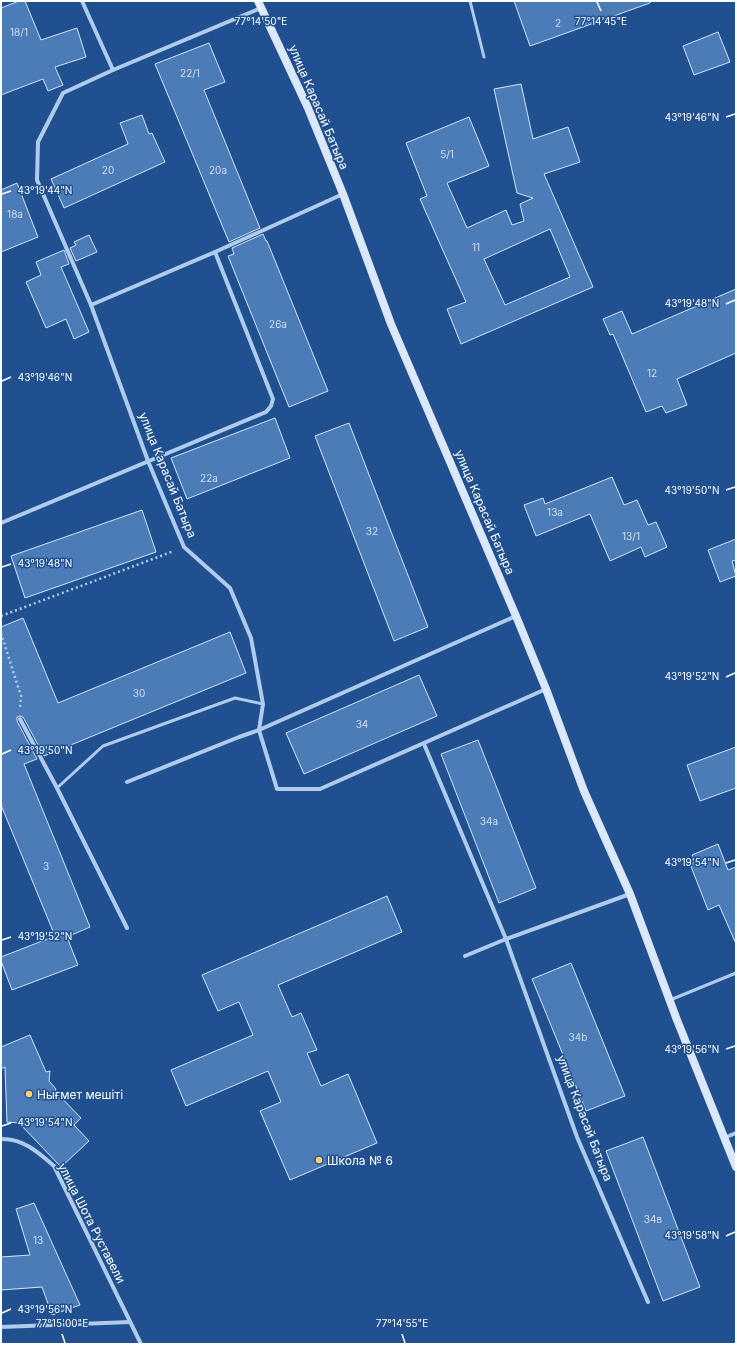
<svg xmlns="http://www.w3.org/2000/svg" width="737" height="1345" font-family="Inter,sans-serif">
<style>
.building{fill:#4c7cb8;stroke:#d5e5f9;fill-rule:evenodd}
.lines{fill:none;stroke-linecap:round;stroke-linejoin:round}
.path{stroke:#afcbed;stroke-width:2.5;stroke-dasharray:2 3;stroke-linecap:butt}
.service{stroke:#afcbed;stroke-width:3}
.minor{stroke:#afcbed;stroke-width:4}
.secondary{stroke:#dbe8f9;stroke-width:8}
.ticks{fill:none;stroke:#fff;stroke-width:1.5}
.poi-dot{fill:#fad370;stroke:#20508f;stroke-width:1.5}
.labels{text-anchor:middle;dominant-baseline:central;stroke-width:3;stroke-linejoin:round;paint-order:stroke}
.number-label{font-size:10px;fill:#d2deed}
.street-label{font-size:12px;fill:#fff;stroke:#20508f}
.poi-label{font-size:12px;fill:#fff;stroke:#20508f;text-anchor:start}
.ticks-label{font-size:10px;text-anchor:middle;fill:#fff;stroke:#20508f;stroke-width:3;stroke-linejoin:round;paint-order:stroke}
</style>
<rect width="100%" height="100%" fill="#20508f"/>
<g class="building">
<path d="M19,1h6l16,39 36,-12 9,29 -31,10 8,18 -15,6 -5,-12 -42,16v-87z"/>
<path d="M514,1h136v2l-120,43z"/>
<path d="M718,32l12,30 -36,13 -11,-29z"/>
<path d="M209,43l16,39 -21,8 56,138 -31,14 -74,-178z"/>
<path d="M521,84l12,55 35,-12 12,35 -36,12 49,113 -132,57 -14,-35 19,-7 -46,-103 7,-3 -21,-53 63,-26 20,49 -42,17 20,45 39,-18 6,15 12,-4 -4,-17 13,-6 -16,-5 -23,-104zM550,229l20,48 -65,28 -21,-46z"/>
<path d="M142,115l7,19 3,-1 13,29 -101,46 -13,-29 77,-35 -8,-21z"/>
<path d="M17,183l21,54 -37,15v-62z"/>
<path d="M263,234l3,7h1l61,150 -39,16 -61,-151 6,-2 -2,-6z"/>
<path d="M89,235l8,17 -21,9 -6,-13 6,-3 -2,-3z"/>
<path d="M64,250l5,14 -8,3 28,65 -15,7 -8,-20 -20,9 -20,-46 15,-7 -5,-13z"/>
<path d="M736,289v64l-59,26 10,26 -21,8 -4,-7 -16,6 -33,-78 -3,1 -7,-16 19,-8 10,23z"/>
<path d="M275,418l15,40 -103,41 -16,-41z"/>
<path d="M349,423l79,204 -34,14 -79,-205z"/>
<path d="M612,477l12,28 13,-5 11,25 8,-3 11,25 -22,10 -4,-10 -31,14 -20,-47 -54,22 -12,-31 19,-7 2,6z"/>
<path d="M142,510l14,42 -131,46 -14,-42z"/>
<path d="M736,539v21l-4,1 4,15 -16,6 -12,-32z"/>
<path d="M23,618l35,85 172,-71 16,41 -202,83 -21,-39 -3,-1 -3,1v4l20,38 -13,5 66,163 -23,10 11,28 -66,25 -11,-29v-4l54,-21 -54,-131v-178z"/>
<path d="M419,675l18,41 -133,58 -18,-41z"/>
<path d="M478,740l58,148 -37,15 -58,-149z"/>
<path d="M736,747v41l-36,13 -13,-36z"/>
<path d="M718,844l10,26 8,-3v77l-17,-39 -11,5 -18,-46 5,-2 -3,-7z"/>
<path d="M387,896l15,36 -124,53 14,32 9,-4 16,37 -10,3 14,33 27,-12 29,69 -87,37 -30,-69 21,-9 -13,-31 -82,35 -15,-36 82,-35 -14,-33 -21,9 -16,-36z"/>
<path d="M571,963l54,133 -39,15 -54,-132z"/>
<path d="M30,1035l16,37 4,-1 -1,10 7,8 -1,2 26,27 -7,7 15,16 -28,26 -42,-44 -12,-1 -2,-55 -4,2v-22z"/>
<path d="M643,1137l57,150 -37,14 -57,-150z"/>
<path d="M34,1203l46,102 -28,10 -10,-28 -41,3v-33l29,-2 -14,-46z"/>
</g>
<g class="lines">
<g class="path">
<path d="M1,616l173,-65"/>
<path d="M1,633l20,63 -1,12"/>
</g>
<g class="service">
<path d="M470,1l14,56"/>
<path d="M57,788l46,-42 132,-48 28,6"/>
<path d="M670,1000l66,-27"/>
</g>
<g class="minor">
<path d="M82,1l31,69"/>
<path d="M261,8l-148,62 -50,23 -25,49 -1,38 54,125 57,156 36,86 46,41 21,50 12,66 -4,26 18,59h43l226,-100"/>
<path d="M91,305l124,-53 128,-58"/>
<path d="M1,523l265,-111 5,-6 2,-7 -58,-147"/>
<path d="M20,719l37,69 70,140"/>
<path d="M424,744l82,195 71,198 71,165"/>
<path d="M127,782l112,-45 20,-7 257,-114"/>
<path d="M465,956l41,-17 124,-45"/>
<path d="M724,1138l12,-5"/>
<path d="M1,1139c22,-1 38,14 53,27l87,178"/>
<path d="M1,1327l129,-5"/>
</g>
<path class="secondary" d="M258,1l50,107 35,86 48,130 125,292 30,73 38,102 46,103 47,126 59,147"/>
</g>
<path class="ticks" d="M257,2l4,9M597,2l4,9M726,117l9,-3M2,194l9,-3M726,304l9,-4M2,381l9,-4M726,490l9,-3M2,567l9,-3M726,677l9,-4M2,754l9,-4M726,863l9,-3M2,940l9,-3M726,1049l9,-3M2,1126l9,-3M726,1236l9,-4M2,1313l9,-4M62,1334l3,9M402,1334l3,9"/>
<g class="poi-dot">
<circle cx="29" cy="1094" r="4"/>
<circle cx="319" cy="1160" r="4"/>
</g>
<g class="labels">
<g class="number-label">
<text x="558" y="23">2</text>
<text x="19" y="32">18/1</text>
<text x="190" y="73">22/1</text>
<text x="447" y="154">5/1</text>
<text x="108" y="170">20</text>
<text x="218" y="170">20а</text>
<text x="15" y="214">18a</text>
<text x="476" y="247">11</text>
<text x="278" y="324">26а</text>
<text x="652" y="373">12</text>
<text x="209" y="478">22a</text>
<text x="555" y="512">13а</text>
<text x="372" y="531">32</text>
<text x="631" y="536">13/1</text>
<text x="139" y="693">30</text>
<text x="362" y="724">34</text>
<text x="489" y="821">34a</text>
<text x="46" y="866">3</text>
<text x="578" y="1037">34b</text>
<text x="653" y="1219">34в</text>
<text x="38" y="1240">13</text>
</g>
<g class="street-label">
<text transform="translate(319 107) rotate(67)">улица Карасай Батыра</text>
<text transform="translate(168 475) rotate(68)">улица Карасай Батыра</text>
<text transform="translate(485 512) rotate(67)">улица Карасай Батыра</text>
<text transform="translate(585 1118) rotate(69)">улица Карасай Батыра</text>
<text transform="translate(92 1223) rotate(63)">улица Шота Руставели</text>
</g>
<g class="poi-label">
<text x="37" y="1094">Нығмет мешіті</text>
<text x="327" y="1160">Школа № 6</text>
</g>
</g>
<g class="ticks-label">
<text x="261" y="25">77°14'50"E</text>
<text x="601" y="25">77°14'45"E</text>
<text x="692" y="121">43°19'46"N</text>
<text x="45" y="194">43°19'44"N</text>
<text x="692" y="307">43°19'48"N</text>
<text x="45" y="381">43°19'46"N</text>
<text x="692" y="494">43°19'50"N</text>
<text x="45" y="567">43°19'48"N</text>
<text x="692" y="680">43°19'52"N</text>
<text x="45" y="754">43°19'50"N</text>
<text x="692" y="866">43°19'54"N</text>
<text x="45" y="940">43°19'52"N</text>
<text x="692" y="1053">43°19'56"N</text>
<text x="45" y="1126">43°19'54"N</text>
<text x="692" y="1239">43°19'58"N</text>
<text x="45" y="1313">43°19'56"N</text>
<text x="62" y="1327">77°15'00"E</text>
<text x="402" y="1327">77°14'55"E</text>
</g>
<rect width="737" height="1345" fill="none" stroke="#ffffff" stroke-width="4"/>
</svg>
